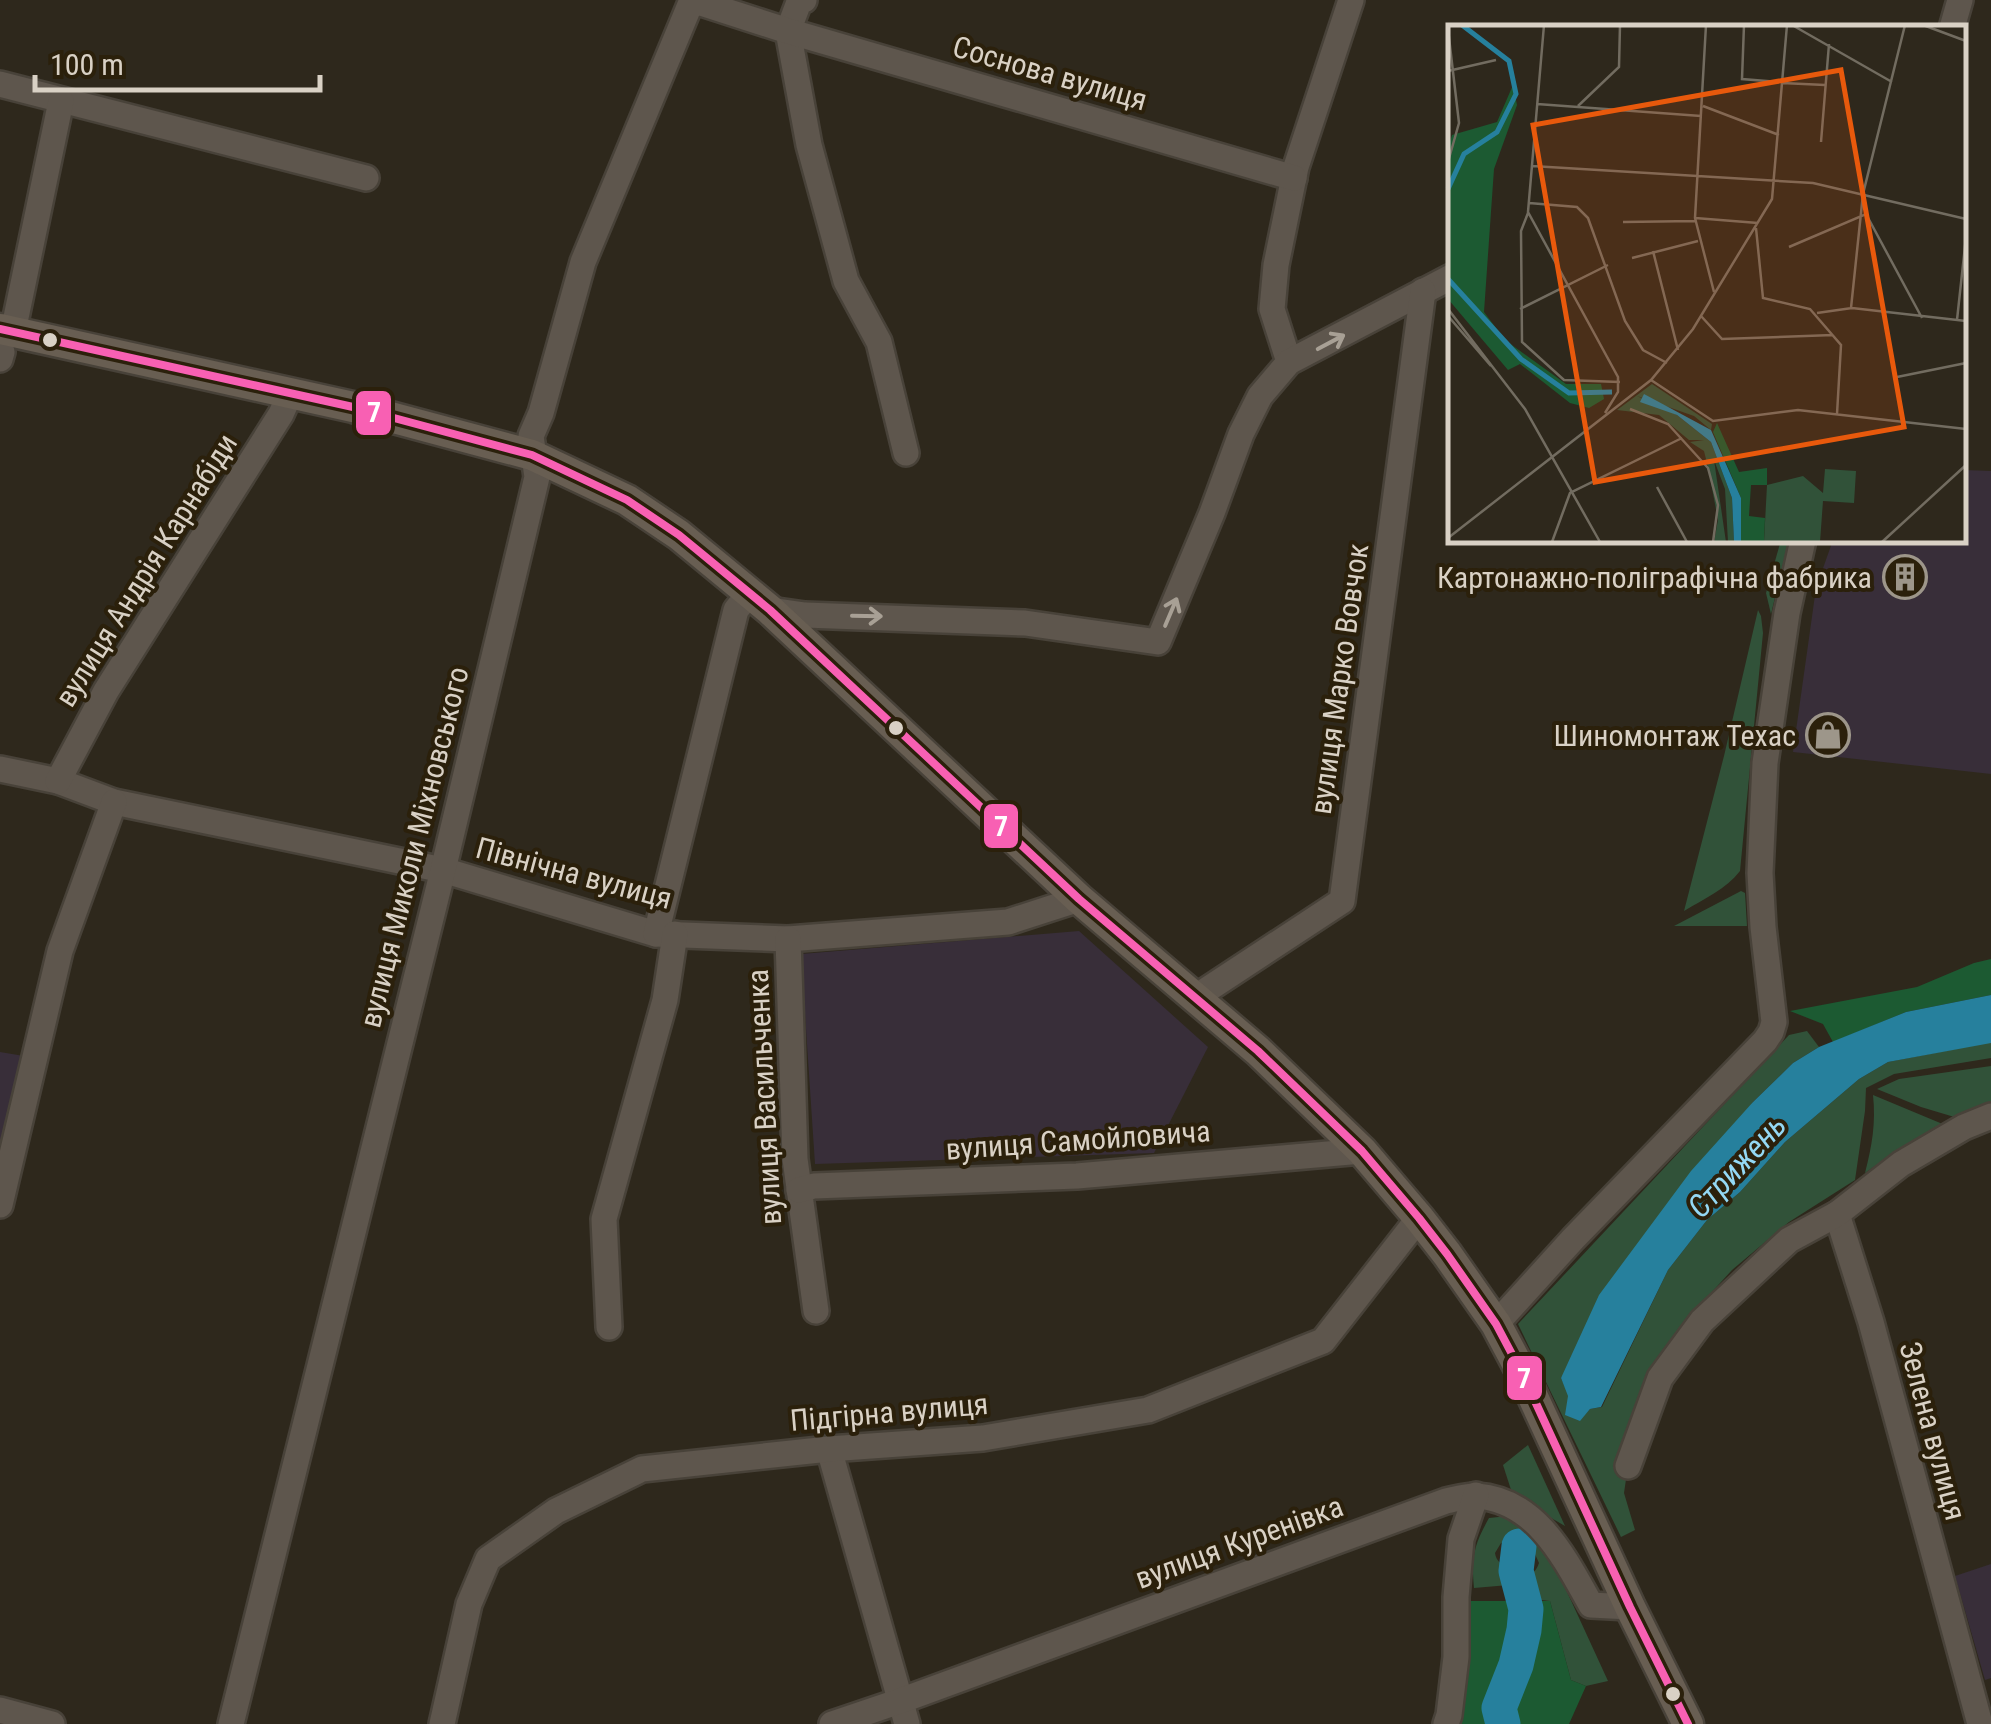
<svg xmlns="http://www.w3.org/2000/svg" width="1991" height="1724" font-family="'Roboto Condensed',sans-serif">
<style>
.industrial{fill:#382e39}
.green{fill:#315239}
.forest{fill:#1c5a32}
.water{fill:#26809d}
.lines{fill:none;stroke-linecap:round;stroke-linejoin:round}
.river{stroke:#26809d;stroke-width:35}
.minor-casing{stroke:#484239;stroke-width:30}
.major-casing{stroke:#484239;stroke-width:35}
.minor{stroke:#5e564d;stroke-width:25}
.major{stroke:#685e52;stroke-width:30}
.bus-1-casing{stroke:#2b200b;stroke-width:15}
.bus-1{stroke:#f860b3;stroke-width:8}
.oneway{stroke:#a8a095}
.bus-dot{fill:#d9d1c5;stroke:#2b200b;stroke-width:4}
.labels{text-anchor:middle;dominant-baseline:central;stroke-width:8;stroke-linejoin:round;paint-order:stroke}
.street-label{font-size:30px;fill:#d9d1c5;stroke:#2b200b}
.poi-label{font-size:30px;fill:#d9d1c5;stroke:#2b200b;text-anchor:end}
.water-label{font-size:32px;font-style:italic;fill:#94d8f4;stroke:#2b200b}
.inset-river{fill:none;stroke:#26809d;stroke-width:5}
.inset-road{fill:none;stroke:#726c60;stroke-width:2.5}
.view{fill:#e8590c;fill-opacity:0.15;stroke:#e8590c;stroke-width:5}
.inset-edge{fill:none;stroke:#d9d1c5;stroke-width:5}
.line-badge{stroke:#2b200b;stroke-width:4}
.badge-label{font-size:28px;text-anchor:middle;font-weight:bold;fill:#fff}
</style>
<rect width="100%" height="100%" fill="#2e281c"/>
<g class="industrial">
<path d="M1964,470l27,1v303l-198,-22 23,-164 17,-48h131z"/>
<path d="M1079,931l129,116 -54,106 -339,11 -14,-210z"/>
<path d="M0,1052l24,4 -24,109z"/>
<path d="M1991,1564v114l-6,2 -30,-104z"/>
</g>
<g class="green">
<path d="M1781,540h8l-18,74 -5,-21z"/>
<path d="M1758,610l3,6 2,17 -23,238c-14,18 -36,28 -56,40l40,-155z"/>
<path d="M1741,891l4,2 2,33h-73z"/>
<path d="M1807,1031l12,16 -26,16 -40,39 -192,276 19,42 10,-11 12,-2 66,-137 39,-50 33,-28 45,-50 74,-63 29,-17 103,-20v16l-97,16 -28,14 -1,23 -10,69 -66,42 -57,48 -41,45 -63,151 -4,27 11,37 -14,7 -103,-213 271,-289z"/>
<path d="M1991,1066v42l-30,11 -40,-12 -44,-18 22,-10z"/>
<path d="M1873,1095l72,30 -42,22 -38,26c7,-27 11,-50 8,-78z"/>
<path d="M1528,1445l37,81 -52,-30 -10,-31z"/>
<path d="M1518,1515l22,18 68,148 -22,5 -15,-6 -21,-79 -26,-3 -2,-24c10,1 14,-2 17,-11l-4,-9 -26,-12 -8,1 -6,10c1,9 8,12 16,16l-2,16 -35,3c-3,-31 0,-43 15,-70z"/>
</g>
<g class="forest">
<path d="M1991,959v36l-85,17 -73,30 -10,-18 -33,-13 127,-24 57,-24z"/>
<path d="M1468,1601h82l21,79 15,6 -17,38h-119z"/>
</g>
<path class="water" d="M1991,995v48l-103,19 -29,17 -74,63 -45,50 -33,28 -39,50 -67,137 -11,2 -10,12 -15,-6 3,-19 -7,-18 38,-83 92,-124 62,-69 40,-39 26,-16 87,-35z"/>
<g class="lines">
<path class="river" d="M1503,1724l-4,-16 17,-43 8,-35 2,-21 -10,-38 3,-25"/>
<g class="minor-casing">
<g id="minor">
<path d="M804,0l-5,2 -11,29 21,114 37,136 33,61 27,111"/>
<path d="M1952,28l8,-28"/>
<path d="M0,84l366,94"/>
<path d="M13,332l48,-231"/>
<path d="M0,359l2,-7"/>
<path d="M1289,362l-17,-53 4,-44 20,-98 55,-167"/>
<path d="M770,610l35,5 220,8 133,19 54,-129 29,-79 19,-38 29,-34 162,-85"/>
<path d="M0,769l58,12 56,21 329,68 213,64 132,5 220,-17 71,-23"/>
<path d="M58,781l48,-90 175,-277 9,-20"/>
<path d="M656,934l80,-324 14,-17"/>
<path d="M788,939l7,220 21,152"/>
<path d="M1196,997l146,-96 81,-610"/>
<path d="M799,1190l15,-4 263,-10 285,-25"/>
<path d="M0,1205l60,-254 54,-149"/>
<path d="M1837,1214l34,108 109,402"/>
<path d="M1496,1324l77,-85 192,-198 6,-9 3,-10 -11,-95 -3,-54 5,-110 22,-150 16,-73"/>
<path d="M609,1327l-5,-108 61,-219 10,-66"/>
<path d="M829,1449l78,275"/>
<path d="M1628,1466l32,-88 42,-57 87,-81 48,-26 64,-50 63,-37 27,-11"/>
<path d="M0,1710l52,14"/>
<path d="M231,1724l212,-854 94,-393 -6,-41 10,-23 42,-151 109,-262 96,31 506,147"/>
<path d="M442,1724l27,-120 19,-45 68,-48 86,-42 187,-20 154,-11 165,-28 175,-69 96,-123"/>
<path d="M832,1724l68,-23 546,-200c10,-2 22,-6 31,-5 60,4 88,63 114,109l39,2"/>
<path d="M1446,1724l3,-9 7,-58v-60l5,-58 15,-44"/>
</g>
</g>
<g class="major-casing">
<path id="major" d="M0,329l353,78 179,48 95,45 52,35 91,75 309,289 179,152 104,100 57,67 28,36 49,70 26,49 108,234 58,117"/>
</g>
<use href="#minor" class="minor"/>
<use href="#major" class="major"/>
<g class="bus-1-casing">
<path id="bus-1" d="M0,329l353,78 179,48 95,45 52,35 91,75 309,289 179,152 104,100 57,67 28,36 49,70 26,49 108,234 58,117"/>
</g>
<use href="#bus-1" class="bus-1"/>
</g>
<defs><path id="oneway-shaft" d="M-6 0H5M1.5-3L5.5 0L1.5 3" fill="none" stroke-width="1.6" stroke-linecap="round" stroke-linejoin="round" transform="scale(2.5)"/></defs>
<g class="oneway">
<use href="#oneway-shaft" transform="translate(1331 342) rotate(-28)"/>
<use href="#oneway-shaft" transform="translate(1171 612) rotate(-67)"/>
<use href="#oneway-shaft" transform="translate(867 616) rotate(1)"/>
</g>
<defs>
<g id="building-ring" transform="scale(2.25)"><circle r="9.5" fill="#2b200b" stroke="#9d968a" stroke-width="1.5"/><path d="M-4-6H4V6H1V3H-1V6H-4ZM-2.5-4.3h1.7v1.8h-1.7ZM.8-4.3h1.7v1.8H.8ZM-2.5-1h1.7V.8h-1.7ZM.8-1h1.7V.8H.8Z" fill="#9d968a"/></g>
<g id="shop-ring" transform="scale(2.25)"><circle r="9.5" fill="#2b200b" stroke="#9d968a" stroke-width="1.5"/><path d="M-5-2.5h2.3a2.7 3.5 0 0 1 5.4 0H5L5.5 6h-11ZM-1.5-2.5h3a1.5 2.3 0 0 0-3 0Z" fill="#9d968a"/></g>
</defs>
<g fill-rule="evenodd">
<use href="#building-ring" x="1905" y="577"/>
<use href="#shop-ring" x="1828" y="735"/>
</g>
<g class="bus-dot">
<circle cx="50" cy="340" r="9"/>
<circle cx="896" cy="728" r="9"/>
<circle cx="1673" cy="1694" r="9"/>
</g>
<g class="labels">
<g class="street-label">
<text transform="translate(1050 73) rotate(16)">Соснова вулиця</text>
<text transform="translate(146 570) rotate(-58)">вулиця Андрія Карнабіди</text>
<text transform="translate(1339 679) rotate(-82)">вулиця Марко Вовчок</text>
<text transform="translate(414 847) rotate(-76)">вулиця Миколи Міхновського</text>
<text transform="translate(574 873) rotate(15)">Північна вулиця</text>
<text transform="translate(764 1097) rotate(-93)">вулиця Васильченка</text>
<text transform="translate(1078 1140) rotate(-4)">вулиця Самойловича</text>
<text transform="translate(889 1412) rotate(-5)">Підгірна вулиця</text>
<text transform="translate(1933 1431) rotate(75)">Зелена вулиця</text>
<text transform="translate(1239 1542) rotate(-20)">вулиця Куренівка</text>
</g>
<g class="poi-label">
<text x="1872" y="577">Картонажно-поліграфічна фабрика</text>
<text x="1796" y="735">Шиномонтаж Техас</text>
</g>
<g class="water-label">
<text transform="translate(1737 1166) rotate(-47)">Стрижень</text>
</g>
</g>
<g transform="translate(1448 25)">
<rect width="518" height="518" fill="#2e281c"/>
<path d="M204,359l60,40 -1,6 -17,-14 -57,-20 40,19 34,27 21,56 2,44h-6l-3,-53 -11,-29 12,82h-12l4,-22 -10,-53 -4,-16 -14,-9 14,-2h-15l-30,-25 -42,-5zM377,444l31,2 -2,32 -31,-2 -3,41h-56l3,-57 36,-9 20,17z" fill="#315239"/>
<path d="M65,60l4,20 -23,64 -10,143 21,28 61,44h35l3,15 -15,9 -19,-5 -50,-39 -12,6 -60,-71v-151l4,-13 45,-13zM269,398l22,49 28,-4v17h-16l-2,31 16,2 -1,24h-23v-44l-28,-66z" fill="#1c5a32"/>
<path d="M196,369l67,36 30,68v44h-7l-2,-44 -21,-56 -34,-27 -37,-13z" fill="#26809d"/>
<path class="inset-river" d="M0,164l16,-35 33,-22 19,-38 -7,-33 -47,-36M0,254l73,80 48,34 43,-1"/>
<path class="inset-road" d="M96,0l-16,187 90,165v15l-13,21M258,0l-11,193 19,74M296,0l-2,54 37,3M344,0l100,57M475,0l43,16M0,4l11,94 -11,39M0,46l48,-11M334,58l43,2M89,79l164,12M130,81l41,-39 1,-42M255,81l76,29M373,117l8,-98M84,141l281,17 153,36M81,178l48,4 11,11 37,103 18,29 24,13M80,188l-7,18 1,111 42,38 56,2M247,193l63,5M175,197l72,-1M308,203l7,70 47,11 31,36 -4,69M341,222l77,-33 56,104M205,226l25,99M184,233l66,-17M403,283l12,-114 42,-169M0,284l77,100 75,133M72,284l88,-44M369,288l35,-5 114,13M0,291l43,50M253,291l21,23 111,-4M509,295l9,-83M449,352l69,-14M203,355l62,41 85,-11 168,19M182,384l38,15 40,44 10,37 -5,37M209,462l30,55M0,513l203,-158 42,-51 79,-130 15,-174M104,517l18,-49 112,-55M434,517l84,-77"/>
<path class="view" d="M393,45l63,357 -309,55 -62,-357z"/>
<rect width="518" height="518" class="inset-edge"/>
</g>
<g class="line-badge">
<rect x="354" y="389" width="39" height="48" rx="10" fill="#f860b3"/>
<rect x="982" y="802" width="38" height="48" rx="10" fill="#f860b3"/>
<rect x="1505" y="1354" width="39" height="48" rx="10" fill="#f860b3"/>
</g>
<g class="badge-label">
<text x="374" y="422">7</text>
<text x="1001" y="836">7</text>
<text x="1524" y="1388">7</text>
</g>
<path d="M35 75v15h285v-15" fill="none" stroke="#d9d1c5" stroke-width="5"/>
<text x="50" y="75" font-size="30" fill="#d9d1c5" stroke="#2b200b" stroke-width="8" paint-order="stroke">100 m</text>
</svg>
